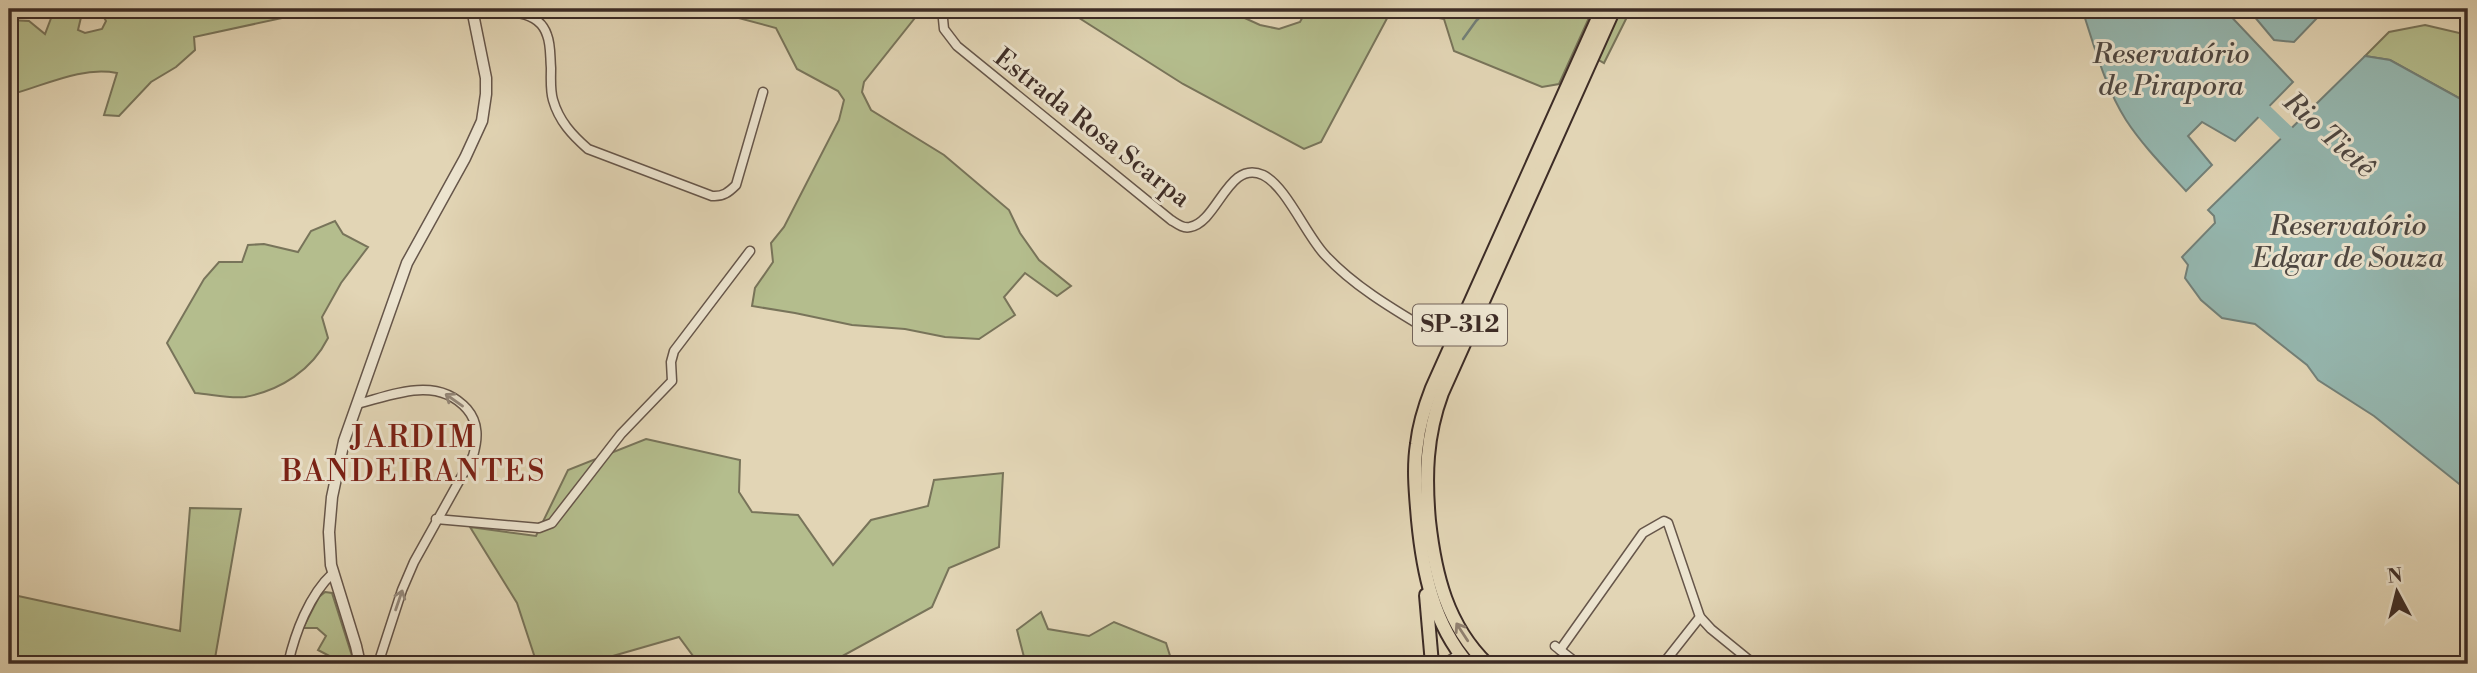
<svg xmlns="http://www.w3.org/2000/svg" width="2477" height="673" font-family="'Libre Bodoni',serif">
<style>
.green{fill:#b4bd8d;stroke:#78745a;stroke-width:2}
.water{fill:#95b8b1;stroke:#728079;stroke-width:2}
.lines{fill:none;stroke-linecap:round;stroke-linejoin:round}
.stream{stroke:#728079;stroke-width:2.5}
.river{stroke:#95b8b1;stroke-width:16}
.minor-casing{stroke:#66564a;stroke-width:11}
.tertiary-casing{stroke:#66564a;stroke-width:13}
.primary-casing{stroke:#3d2c26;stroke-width:16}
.minor{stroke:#ece4cf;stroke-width:8}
.tertiary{stroke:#ece4cf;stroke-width:10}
.primary{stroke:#e2d5b5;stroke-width:12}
.oneway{stroke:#94887a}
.oneway2{stroke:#90806e}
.labels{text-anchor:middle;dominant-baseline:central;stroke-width:6;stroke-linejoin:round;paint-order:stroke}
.shield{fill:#ece4cf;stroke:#726359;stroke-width:2}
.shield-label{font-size:24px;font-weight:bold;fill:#3d2c26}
.street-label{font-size:26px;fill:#3d2c26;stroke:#ece4cf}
.water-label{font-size:28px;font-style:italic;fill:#4f4842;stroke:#ece4cf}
.quarter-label{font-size:30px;letter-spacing:2px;fill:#7a1f14;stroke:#ece4cf}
</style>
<rect width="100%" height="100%" fill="#e2d5b5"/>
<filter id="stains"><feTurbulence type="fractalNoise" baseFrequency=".00286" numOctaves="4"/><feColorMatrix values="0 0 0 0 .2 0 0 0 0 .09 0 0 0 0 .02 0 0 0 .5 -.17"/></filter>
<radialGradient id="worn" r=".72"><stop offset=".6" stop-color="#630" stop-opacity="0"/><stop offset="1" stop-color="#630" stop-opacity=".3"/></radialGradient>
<g class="green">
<path d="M58,9h25l-5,21 7,3 17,-4 4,-8 -7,-12h264l-67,6 -102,22 1,13 -19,17 -25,15 -32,34 -15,-1 13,-42c-37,-7 -73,13 -108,22v-75l20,1 16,13 8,-21z"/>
<path d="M688,9h234l-58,73 -2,10 9,18 73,45 65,55 11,23 19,27 32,26 -14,10 -32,-23 -21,24 11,18 -36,24 -34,-2 -40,-8 -53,-4 -57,-12 -43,-7 3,-18 18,-26 -2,-19 13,-16 55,-107 5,-20 -6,-9 -41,-22 -21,-41 -60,-16z"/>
<path d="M1065,9h160l35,16 19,4 21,-7 7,-13h85l-71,133 -17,7 -121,-65z"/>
<path d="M1394,9h199l-34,75 -17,3 -88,-36 -10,-32z"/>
<path d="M1618,9h13l-27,54 -7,-4z"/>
<path d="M2425,25l43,10v68l-78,-43 -25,-4 24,-24z"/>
<path d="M335,221l8,13 25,13 -27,36 -19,34 6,21c-16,32 -47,52 -83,59 -15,2 -35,-3 -50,-4l-28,-50 37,-64 15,-17h23l6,-17 16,-1 34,8 13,-21z"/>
<path d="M646,439l94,21 -1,32 13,20 46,3 35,50 38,-45 57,-14 6,-26 69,-7 -4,74 -50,21 -17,39 -104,57h-129l-20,-27 -94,27h-48l-20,-61 -47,-76 66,9 32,-66z"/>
<path d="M190,508l51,1 -27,155h-205v-70l171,37z"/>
<path d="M325,592l7,1 21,66h-18l-17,-9 8,-14 -9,-8h-14l16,-31z"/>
<path d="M1041,612l7,17 41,7 25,-14 52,21 6,19 5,2h-148l-5,-7 -7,-27z"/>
</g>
<g class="water">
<path d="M2082,9h142l69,73 -58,59 -33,-19 -14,14 24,29 -26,26c-21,-23 -43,-45 -60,-71 -21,-33 -32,-75 -44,-111z"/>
<path d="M2248,9h62l8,8 -24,25 -20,-2z"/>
<path d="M2365,56l25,4 78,43v388l-94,-75 -56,-36 -11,-15 -52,-41 -33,-6 -21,-18 -16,-22 3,-13 -6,-8 33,-34 -1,-7 -6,-6z"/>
</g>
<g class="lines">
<path class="stream" d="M1463,39l13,-18 12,-12"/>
<path class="river" d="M2250,98l52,50"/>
<g class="minor-casing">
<g id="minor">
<path d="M942,9l2,20 13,17 214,174c5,3 12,9 19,7 28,-5 38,-68 73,-52 23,11 43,60 62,80 34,37 84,63 126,89"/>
<path d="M474,13c24,-1 64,-7 73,22 4,10 3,22 4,33 0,10 -1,22 2,32 6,21 19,35 35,49l124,47c11,1 17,-4 24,-11l27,-93"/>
<path d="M357,404c36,-9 80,-29 110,5 12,14 11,30 6,47l-59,106 -12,28 -24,74"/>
<path d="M436,519l103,9 13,-5 69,-89 51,-53 -1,-19 3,-11 76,-100"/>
<path d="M1555,646l23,18"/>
<path d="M1560,650l83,-117 21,-12 4,2 32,94 11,12 43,35"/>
<path d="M288,664c7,-31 21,-69 45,-91"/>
<path d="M1663,664l37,-47"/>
</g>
</g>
<g class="tertiary-casing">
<g id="tertiary">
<path d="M360,664l-4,-18 -25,-81 -2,-33 3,-35 12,-56 63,-178 58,-105 17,-37 4,-27v-16l-14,-69"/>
<path d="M1445,664l15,-9"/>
</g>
</g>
<g class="primary-casing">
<g id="primary">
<path d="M1426,595l6,69"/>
<path d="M1468,664c-35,-41 -45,-92 -50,-144 -2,-25 -5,-51 -1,-76 2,-19 8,-38 15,-56l170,-379"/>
<path d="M1487,664c-40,-39 -52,-89 -58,-143 -4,-45 -3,-85 13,-128l172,-384"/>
</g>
</g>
<use href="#minor" class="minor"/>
<use href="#tertiary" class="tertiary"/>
<use href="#primary" class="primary"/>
</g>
<defs><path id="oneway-shaft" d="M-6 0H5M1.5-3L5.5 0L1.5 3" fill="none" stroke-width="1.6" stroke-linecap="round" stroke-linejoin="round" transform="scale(1.75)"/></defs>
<g class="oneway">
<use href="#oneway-shaft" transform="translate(454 400) rotate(-145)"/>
<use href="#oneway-shaft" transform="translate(399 600) rotate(-71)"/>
</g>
<use class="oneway2" href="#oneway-shaft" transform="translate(1462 632) rotate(-123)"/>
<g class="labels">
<rect class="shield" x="1413" y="304.5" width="94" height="41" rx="5"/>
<g class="shield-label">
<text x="1460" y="325">SP-312</text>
</g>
<g class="street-label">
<text transform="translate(1092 128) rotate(38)">Estrada Rosa Scarpa</text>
</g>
<g class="water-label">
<text x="2171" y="54">Reservatório<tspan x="2171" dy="32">de Pirapora</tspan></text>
<text transform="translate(2329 135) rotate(42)">Rio Tietê</text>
<text x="2348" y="226">Reservatório<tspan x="2348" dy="32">Edgar de Souza</tspan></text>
</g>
<g class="quarter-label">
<text x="414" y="438">JARDIM<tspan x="414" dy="34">BANDEIRANTES</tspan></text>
</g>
</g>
<rect width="2477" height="673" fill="none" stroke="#e2d5b5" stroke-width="35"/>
<rect x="10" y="10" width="2456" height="652" fill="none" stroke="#3d2c26" stroke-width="3.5"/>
<rect x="18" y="18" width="2442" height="638" fill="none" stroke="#3d2c26" stroke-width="2"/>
<g transform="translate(2397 592) rotate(353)" stroke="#ece4cf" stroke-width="5" paint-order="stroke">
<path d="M0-5L12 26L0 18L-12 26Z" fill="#3d2c26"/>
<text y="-10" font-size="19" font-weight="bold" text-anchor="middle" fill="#3d2c26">N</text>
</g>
<rect width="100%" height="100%" filter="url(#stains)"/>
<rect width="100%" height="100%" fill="url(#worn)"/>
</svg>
